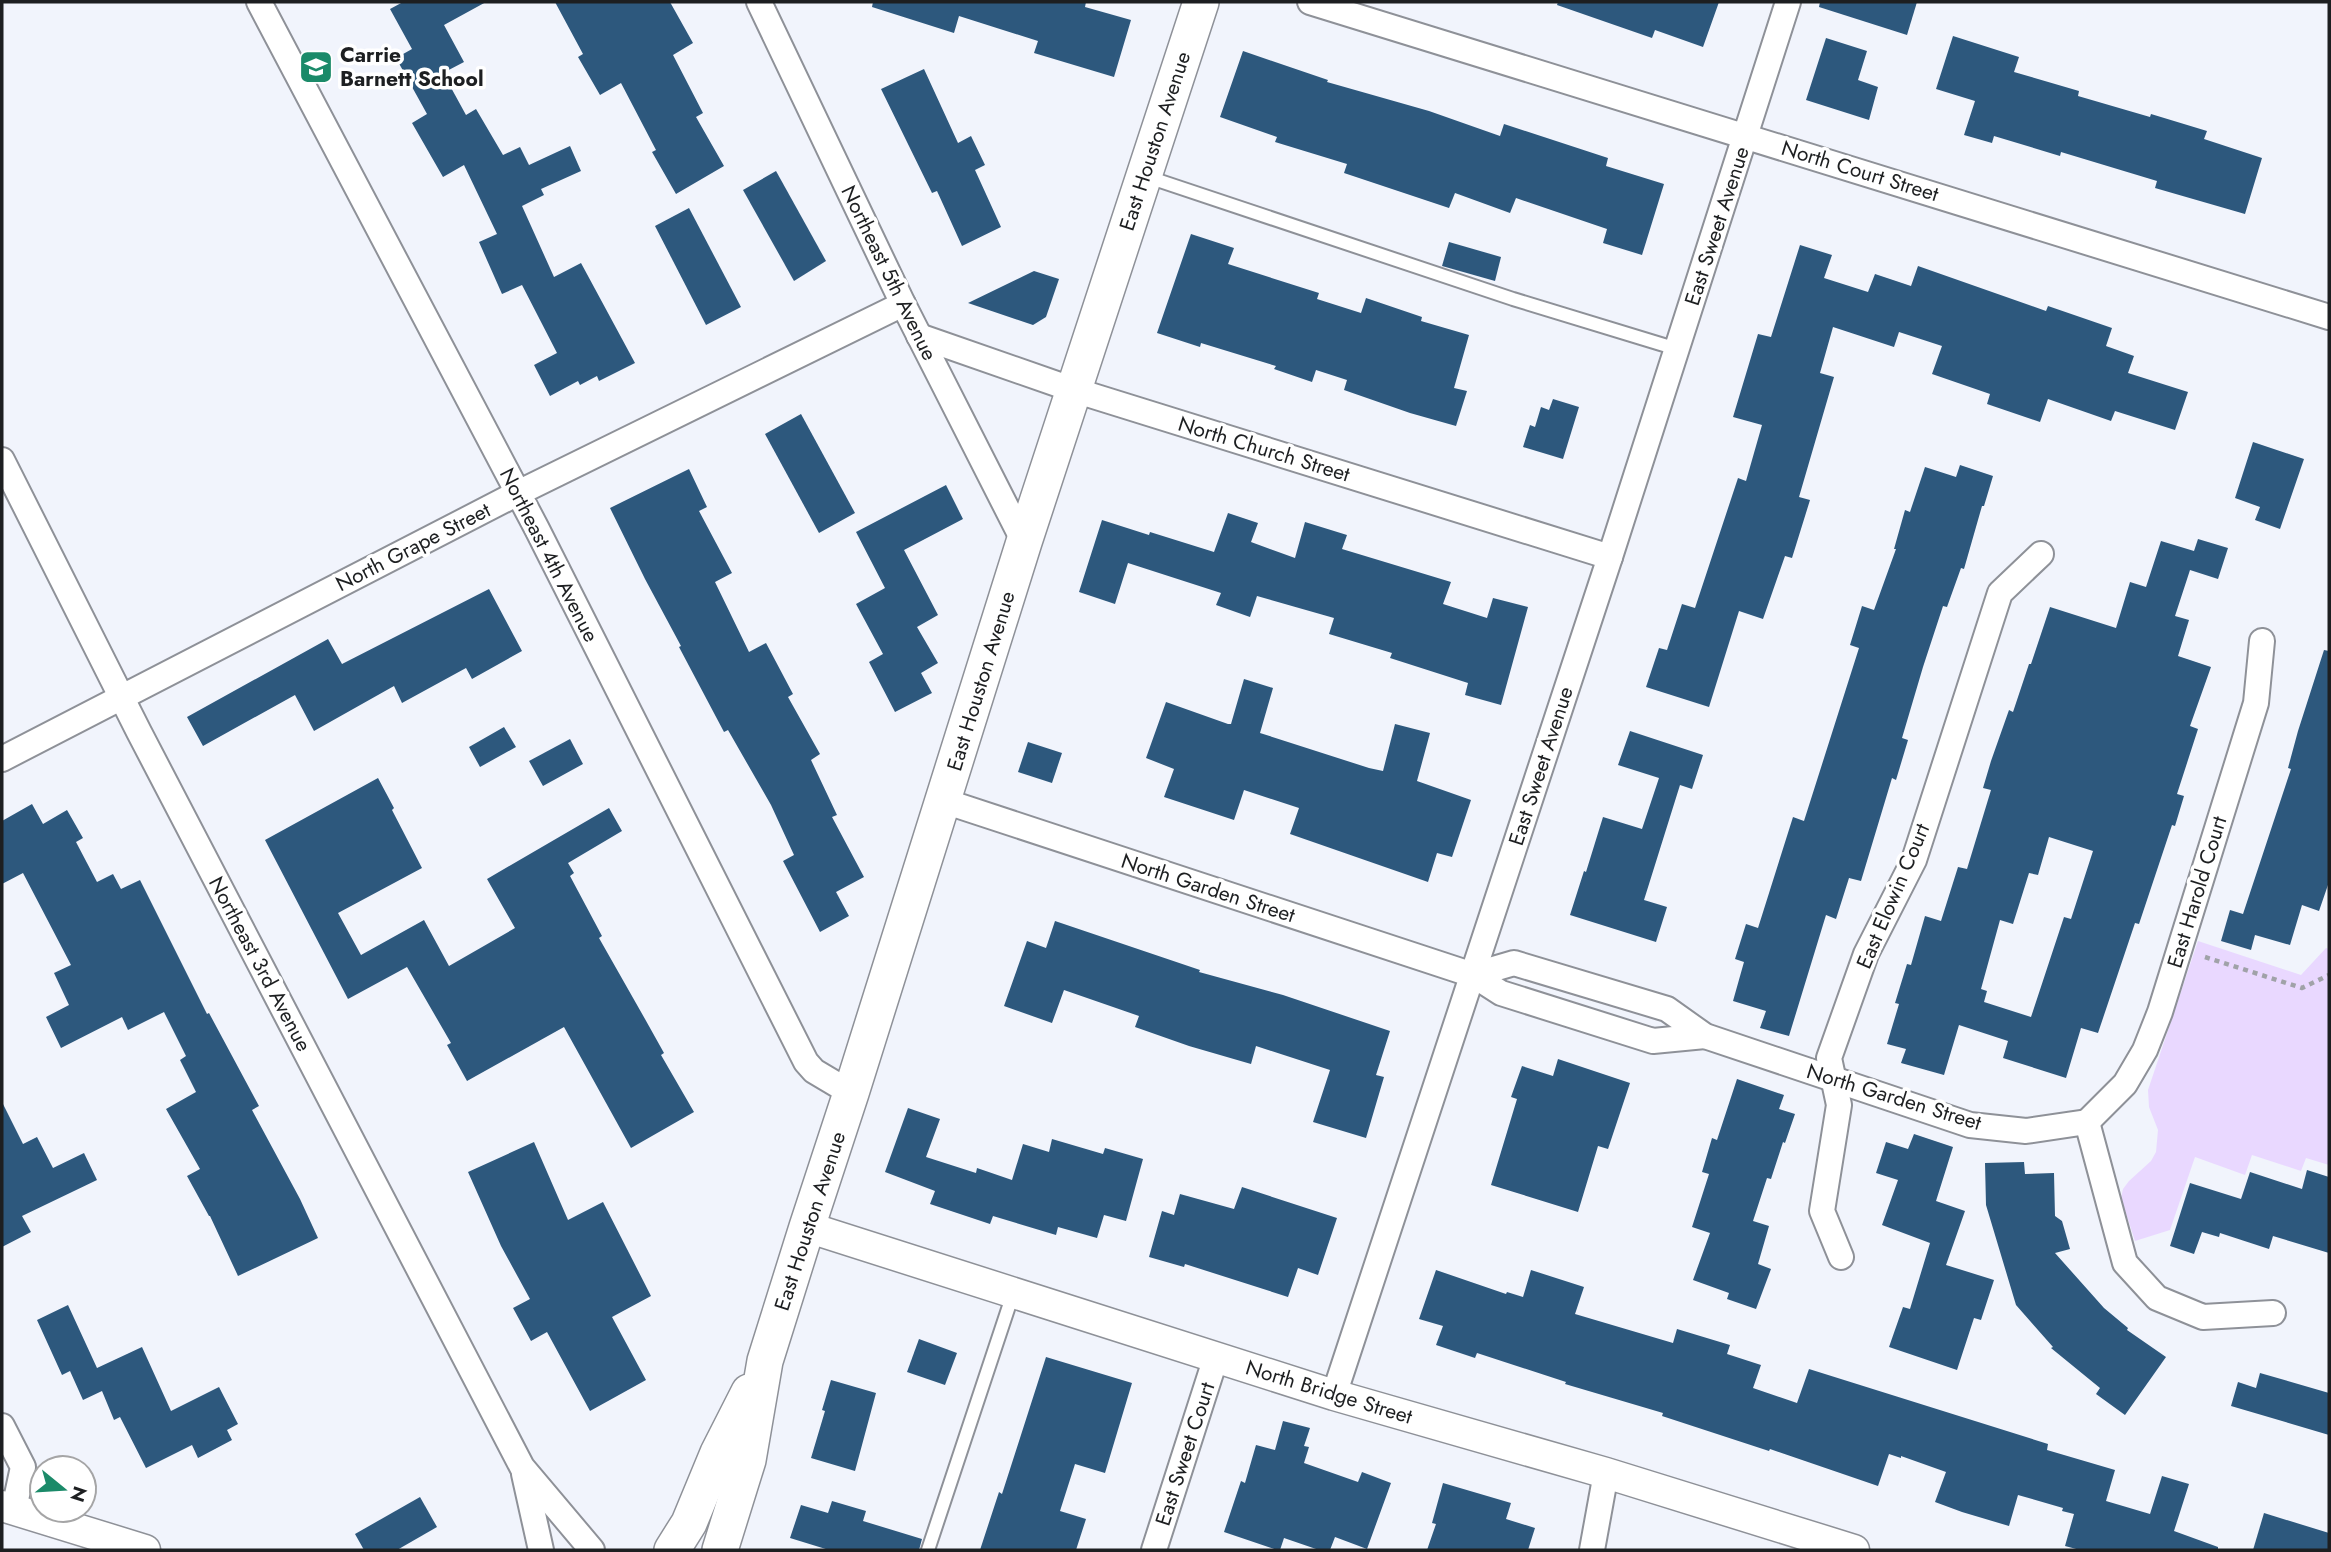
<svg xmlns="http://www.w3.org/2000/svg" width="2331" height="1552" font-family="Jost,sans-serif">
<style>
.green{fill:#e9d8ff}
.building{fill:#2d587d;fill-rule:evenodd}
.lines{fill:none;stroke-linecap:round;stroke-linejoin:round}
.service-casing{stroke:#8e9198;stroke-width:16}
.minor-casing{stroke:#8e9198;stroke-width:28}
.tertiary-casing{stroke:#8e9198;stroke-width:33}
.secondary-casing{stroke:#8e9198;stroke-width:38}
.path{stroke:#a0a2a8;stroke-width:4.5;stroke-dasharray:5 5;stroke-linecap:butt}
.service{stroke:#fff;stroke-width:12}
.minor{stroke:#fff;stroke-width:24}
.tertiary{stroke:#fff;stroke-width:30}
.secondary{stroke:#fff;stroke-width:35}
.labels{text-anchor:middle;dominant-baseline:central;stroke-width:7;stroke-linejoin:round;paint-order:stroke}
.poi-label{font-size:21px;font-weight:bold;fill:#1d1f21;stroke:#fff;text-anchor:start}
.street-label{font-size:21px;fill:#1d1f21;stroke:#fff}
</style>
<rect width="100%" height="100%" fill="#f1f4fc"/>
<path class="green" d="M2198,941l103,34 25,-27 3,1v216l-23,-7 -5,13 -49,-16 -7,20 -50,-18 -25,73 -35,11 -14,-43 2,-9 6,-8 22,-20 5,-9 2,-22 -9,-23 -1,-17z"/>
<g class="building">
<path d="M403,2h83l-42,23 20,37 -21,11 23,42 10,-6 27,46 17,-8 9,18 41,-19 11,25 -40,18 3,6 -22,11 32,71 27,-14 54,100 -36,18 -2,-5 -17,9 -2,-4 -28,15 -16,-31 23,-12 -35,-68 -20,9 -23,-52 18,-8 -33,-69 -21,12 -31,-54 15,-9 -31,-56 16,-9 -22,-40z"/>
<path d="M555,2h115l23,41 -20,12 30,58 -7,4 28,49 -48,28 -24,-42 4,-2 -35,-67 -21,12 -22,-38 5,-3z"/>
<path d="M873,2h213l-1,5 46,13 -17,57 -80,-24 4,-12 -79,-25 -5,17 -82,-26z"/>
<path d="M1558,2h161l-16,45 -48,-17 -3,8 -95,-33z"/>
<path d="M1820,2h97l-10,33 -88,-28z"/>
<path d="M1953,36l66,21 -5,15 65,19 -1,5 72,21 1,-3 56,17 -3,8 58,19 -17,56 -90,-26 2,-7 -96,-29 -1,4 -66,-20 -2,7 -28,-8 11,-34 -39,-12z"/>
<path d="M1826,38l41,13 -9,29 20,7 -9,33 -63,-20z"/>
<path d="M1243,51l85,29 -1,2 102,29 71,25 4,-12 104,34 -2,8 58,18 -22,71 -39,-12 4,-14 -91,-31 -6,15 -55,-20 -6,15 -105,-35 3,-9 -72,-22 2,-5 -57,-20z"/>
<path d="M924,69l34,74 13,-7 14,29 -10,5 26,57 -39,19 -25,-55 -5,2 -51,-104z"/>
<path d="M776,171l50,90 -32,20 -51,-91z"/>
<path d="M689,208l52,99 -35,18 -51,-99z"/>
<path d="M1191,234l43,14 -6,16 91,29 -2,6 44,14 5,-15 56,19 -1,4 48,14 -15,53 13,3 -11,35 -46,-13 -66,-23 3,-10 -31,-10 -4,12 -38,-13 2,-3 -75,-23 -1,4 -43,-14z"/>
<path d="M1449,242l52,15 -6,24 -53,-15z"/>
<path d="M1800,245l32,10 -8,23 44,14 7,-18 36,12 7,-20 128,45 2,-5 64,22 -6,18 28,10 -6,17 60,19 -13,38 -60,-19 -4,10 -63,-22 -8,23 -53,-18 3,-10 -58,-20 10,-28 -43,-14 -5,15 -61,-20 -13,46 14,4 -35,120 11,3 -18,58 -7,-2 -22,63 -24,-8 -30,96 -63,-20 13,-39 8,2 15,-46 13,4 43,-130 8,3 16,-56 -29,-8 25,-83 13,3z"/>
<path d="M1034,271l25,8 -13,38 -13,8 -65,-22z"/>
<path d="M1553,399l26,8 -16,52 -40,-12 7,-22 5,2 6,-20 8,3z"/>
<path d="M801,414l54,99 -36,20 -54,-99z"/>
<path d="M2253,442l51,17 -24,70 -25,-9 5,-13 -25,-9z"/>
<path d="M1960,465l33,11 -9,30h-2l-18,63 -3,-1 -14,39 -4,-1 -20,61 -21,71 6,2 -12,40 -4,-2 -31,103 -12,-3 -13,41 -10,-4 -37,121 -29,-8 6,-17 -33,-10 11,-39 -9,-3 11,-35 12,4 35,-111 11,4 55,-173 -9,-3 12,-39 12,4 22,-61h-2l11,-39 5,2 15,-45 31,10z"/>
<path d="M689,469l18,38 -8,4 33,62 -17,9 34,70 17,-9 27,51 -5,3 32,57 -9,6 26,55 -5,2 32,60 -28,15 13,24 -29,16 -37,-71 11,-6 -23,-50 -43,-75 -4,2 -45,-85 2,-1 -36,-67 -35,-71z"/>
<path d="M946,485l17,34 -59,31 34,65 -21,12 21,36 -17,10 11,20 -37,19 -26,-50 14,-8 -27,-50 29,-16 -29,-56z"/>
<path d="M1228,513l30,10 -7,19 44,16 10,-36 42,13 -5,14 109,33 -8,22 44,14 6,-20 35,9 -27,98 -36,-10 3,-12 -78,-25 2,-5 -63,-19 5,-16 -77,-22 -7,21 -34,-12 5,-12 -93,-30 -13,41 -36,-12 23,-72 47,15 1,-3 64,20z"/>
<path d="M2198,539l30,9 -10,31 -28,-9 -15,46 14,4 -11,36 33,11 -21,59 8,3 -21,65 7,2 -9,30 -3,-1 -33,99 -4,-1 -37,110 -17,-5 -15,50 -63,-20 5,-17 -49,-16 -15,50 -43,-12 5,-14 -19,-5 12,-40 -4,-1 12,-39 4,1 14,-49 16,5 17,-54 9,2 24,-79 -8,-2 8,-27 18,-51 4,2 16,-48h2l19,-57 66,21 14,-46 16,5 15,-46 33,10zM2049,837l44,14 -22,68 -7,-2 -33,100 -47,-15 3,-11 -6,-2 19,-69 13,4 16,-51 9,2z"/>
<path d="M489,589l33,62 -50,28 -6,-11 -64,35 -8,-17 -80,45 -19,-36 -92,51 -16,-29 141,-78 14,25z"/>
<path d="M2324,650l5,1v231l-10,29 -17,-6 -12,40 -35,-10 -4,15 -30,-9 9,-31 13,4 48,-145 -3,-1 10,-37z"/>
<path d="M1244,679l29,9 -13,45 109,35 14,3 12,-47 35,9 -13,48 54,19 -19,57 -15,-4 -9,29 -138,-48 9,-26 -55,-18 -10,30 -70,-23 10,-28 -28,-11 20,-56 62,22h3z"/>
<path d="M504,727l12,20 -36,20 -11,-20z"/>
<path d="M1630,731l73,24 -11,34 -12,-4 -36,115 23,7 -11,35 -86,-27 14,-44 2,1 17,-55 39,12 17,-51 -41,-13z"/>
<path d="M570,739l13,25 -40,22 -14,-25z"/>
<path d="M1028,742l34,11 -10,30 -34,-11z"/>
<path d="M378,778l16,30 -2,2 30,58 -84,45 23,42 63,-35 25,46 66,-38 -28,-49 122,-71 13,23 -54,32 6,10 -4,3 32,60 -3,2 46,81 19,34 -3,2 33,57 -63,36 -67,-121 -97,54 -20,-36 4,-2 -44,-76 -59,32 -83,-159z"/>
<path d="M32,804l11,20 24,-14 16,28 -7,4 21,40 16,-8 8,15 19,-9 67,134 2,-1 50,93 -7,4 48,89 18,39 -80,38 -28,-60h-1l-22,-40 13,-7 -34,-60 30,-17 -16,-32 6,-4 -22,-44 -36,18 -6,-13 -61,31 -15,-31 23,-12 -15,-32 17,-8 -48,-92 -21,11v-63z"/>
<path d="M1055,921l145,49 -1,2 84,23 107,36 -14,44 8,2 -18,61 -53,-16 17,-52 -74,-24 -5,18 -62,-18 -54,-19 4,-11 -75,-26 -12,33 -48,-17 23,-65 19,7z"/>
<path d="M1558,1059l72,24 -22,66 -10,-3 -20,66 -87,-27 26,-86 -6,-2 11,-31 31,10z"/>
<path d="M1737,1079l47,16 -5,14 16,5 -10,29 -2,-1 -12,37 -4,-1 -14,43 16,5 -11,38 13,5 -15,40 -29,-10 2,-6 -36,-13 17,-47 -18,-6 17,-53 -7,-2 10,-34 5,2z"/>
<path d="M2,1102l21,42 14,-7 16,31 31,-15 13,27 -75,36 9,16 -29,15z"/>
<path d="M908,1108l32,11 -14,38 50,16 1,-5 35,12 11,-36 26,8 3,-13 51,15 2,-6 38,11 -17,62 -22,-6 -7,23 -39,-11 -2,8 -63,-19 -3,8 -60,-20 5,-13 -50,-19z"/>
<path d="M1914,1134l39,13 -17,54 29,10 -19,54 48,15 -13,40 -7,-2 -17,52 -68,-23 14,-40 7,2 20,-66 -48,-18 16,-45 -22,-7 10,-31 22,7z"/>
<path d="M534,1142l34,78 35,-18 48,94 -39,21 34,63 -56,31 -43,-79 -16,9 -18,-33 17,-9 -29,-53 -33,-74z"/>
<path d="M2024,1162l1,12 29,-1 1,43 7,5 8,28 -15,4 49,55 24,20 -1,2 39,27 -41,58 -29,-21 4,-6 -49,-40 2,-1 -37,-42 -30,-100 -1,-42z"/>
<path d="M2307,1170l22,7v76l-56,-17 -4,13 -49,-16 -1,4 -17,-5 -8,22 -24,-8 20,-63 51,16 9,-27 52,17z"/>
<path d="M1242,1187l95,31 -19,57 -20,-7 -10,29 -103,-33 -1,3 -35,-10 13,-46 12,4 6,-21 54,15z"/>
<path d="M1436,1270l70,24 1,-2 16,5 8,-27 53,17 -9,27 98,29 4,-14 53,16 -3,9 34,11 -8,23 44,15 12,-34 239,75 -1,6 68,20 -9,31 44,13 12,-38 27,8 -15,47 44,16v3h-138l-15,-4 9,-32 -12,-3 1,-3 -45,-13 -9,31 -47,-14 -27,-10 11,-30 -45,-16v2l-12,-4 -11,32 -108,-37 -1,2 -107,-35 1,-3 -98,-29 1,-2 -89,-29 -2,5 -39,-13 7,-19 -24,-7z"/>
<path d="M68,1305l29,63 45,-21 29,64 48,-24 19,37 -11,6 5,10 -34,18 -6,-13 -46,23 -26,-51 -6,3 -12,-29 -19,9 -13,-29 -8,4 -25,-55z"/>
<path d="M919,1339l38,14 -12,32 -38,-13z"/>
<path d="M1046,1357l86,26 -27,90 -30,-9 -15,47 26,8 -10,31h-96l19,-58 3,2z"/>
<path d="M2260,1373l69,20v42l-98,-29 7,-24 18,6z"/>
<path d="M831,1380l45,13 -21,78 -44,-13 14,-47 -3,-1z"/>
<path d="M1283,1421l27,7 -6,18 5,1 -5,16 54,19 4,-10 29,11 -24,66 -32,-12 -5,13h-11l-35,-12 -4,12h-3l-53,-18 17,-51 4,2 11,-38 19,5z"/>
<path d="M1443,1483l68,20 -5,16 29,9 -7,22h-101l9,-26 -4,-1z"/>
<path d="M420,1497l17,30 -40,23h-33l-9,-16z"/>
<path d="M832,1501l34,10 -3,10 59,18 -3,11h-90l-39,-12 11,-33 27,8z"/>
<path d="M2264,1513l65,20v17h-76z"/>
</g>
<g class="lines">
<g class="service-casing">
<g id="service">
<path d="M1145,176l368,123 164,50"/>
<path d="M928,1550l85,-256"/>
</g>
</g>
<g class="minor-casing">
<g id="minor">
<path d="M259,2l278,527 269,533 8,9 37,22"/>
<path d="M759,2l144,302 121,238"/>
<path d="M1310,2l1019,315"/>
<path d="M919,336l155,54 536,167"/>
<path d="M2,460l137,272 383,735 70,83"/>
<path d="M2,759l516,-266 385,-189"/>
<path d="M944,801l529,174 28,18 152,48 52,-5"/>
<path d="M1473,975l41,-12 153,46 38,27 265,89 56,6 61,-9"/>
<path d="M2087,1122l38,-38 20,-34 15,-38 96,-309 6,-62"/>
<path d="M2087,1122l38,141 32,35 46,19 70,-4"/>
<path d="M1841,1257l-19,-46 17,-106 -10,-47 37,-104 48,-94 86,-267 41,-39"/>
<path d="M1334,1395l276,-838 178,-555"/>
<path d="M2,1426l21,41 -9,42"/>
<path d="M524,1474l17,76"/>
<path d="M1154,1550l62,-193"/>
<path d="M1592,1550l14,-77"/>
</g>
</g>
<g class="tertiary-casing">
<g id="tertiary">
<path d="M807,1227l527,168 272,78 248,77"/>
<path d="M2,1506l143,44"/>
</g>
</g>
<g class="secondary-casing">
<g id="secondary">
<path d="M672,1550l17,-27 29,-70 31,-61"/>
<path d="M720,1550l28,-90 17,-99 42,-134 44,-134 173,-551 177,-540"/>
</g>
</g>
<path class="path" d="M2205,957l97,31 27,-13"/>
<use href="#service" class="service"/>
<use href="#minor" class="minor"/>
<use href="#tertiary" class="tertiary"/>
<use href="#secondary" class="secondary"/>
</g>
<defs>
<g id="school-square" transform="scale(1.75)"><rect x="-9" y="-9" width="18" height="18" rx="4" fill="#1b8a69" stroke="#fff"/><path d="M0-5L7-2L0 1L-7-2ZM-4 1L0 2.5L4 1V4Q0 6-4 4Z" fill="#fff"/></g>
</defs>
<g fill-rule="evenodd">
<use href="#school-square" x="316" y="67"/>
</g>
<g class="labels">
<g class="poi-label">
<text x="340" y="55">Carrie<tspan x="340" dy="24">Barnett School</tspan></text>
</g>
<g class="street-label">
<text transform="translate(1155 141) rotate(-72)">East Houston Avenue</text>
<text transform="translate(1860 171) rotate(17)">North Court Street</text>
<text transform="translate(1717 226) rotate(-72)">East Sweet Avenue</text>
<text transform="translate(889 273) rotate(64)">Northeast 5th Avenue</text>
<text transform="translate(1264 449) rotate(17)">North Church Street</text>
<text transform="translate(413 547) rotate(-27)">North Grape Street</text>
<text transform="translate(549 555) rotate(63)">Northeast 4th Avenue</text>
<text transform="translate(981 681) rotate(-73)">East Houston Avenue</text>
<text transform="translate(1541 766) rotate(-72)">East Sweet Avenue</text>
<text transform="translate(1208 888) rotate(18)">North Garden Street</text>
<text transform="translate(2197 892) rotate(-73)">East Harold Court</text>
<text transform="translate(1893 896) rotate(-67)">East Elowin Court</text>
<text transform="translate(260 964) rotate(62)">Northeast 3rd Avenue</text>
<text transform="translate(1894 1097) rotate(17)">North Garden Street</text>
<text transform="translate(810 1221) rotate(-72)">East Houston Avenue</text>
<text transform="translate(1329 1392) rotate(17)">North Bridge Street</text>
<text transform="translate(1185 1454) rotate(-72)">East Sweet Court</text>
</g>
</g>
<rect width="2331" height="1552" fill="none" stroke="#1d1f21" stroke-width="7"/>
<g transform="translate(63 1489) rotate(108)"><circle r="33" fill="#ffffff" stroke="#a5a5a6" stroke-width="2"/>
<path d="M0-5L12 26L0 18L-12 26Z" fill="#1b8a69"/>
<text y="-10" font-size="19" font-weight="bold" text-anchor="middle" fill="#1d1f21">N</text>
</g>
</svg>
